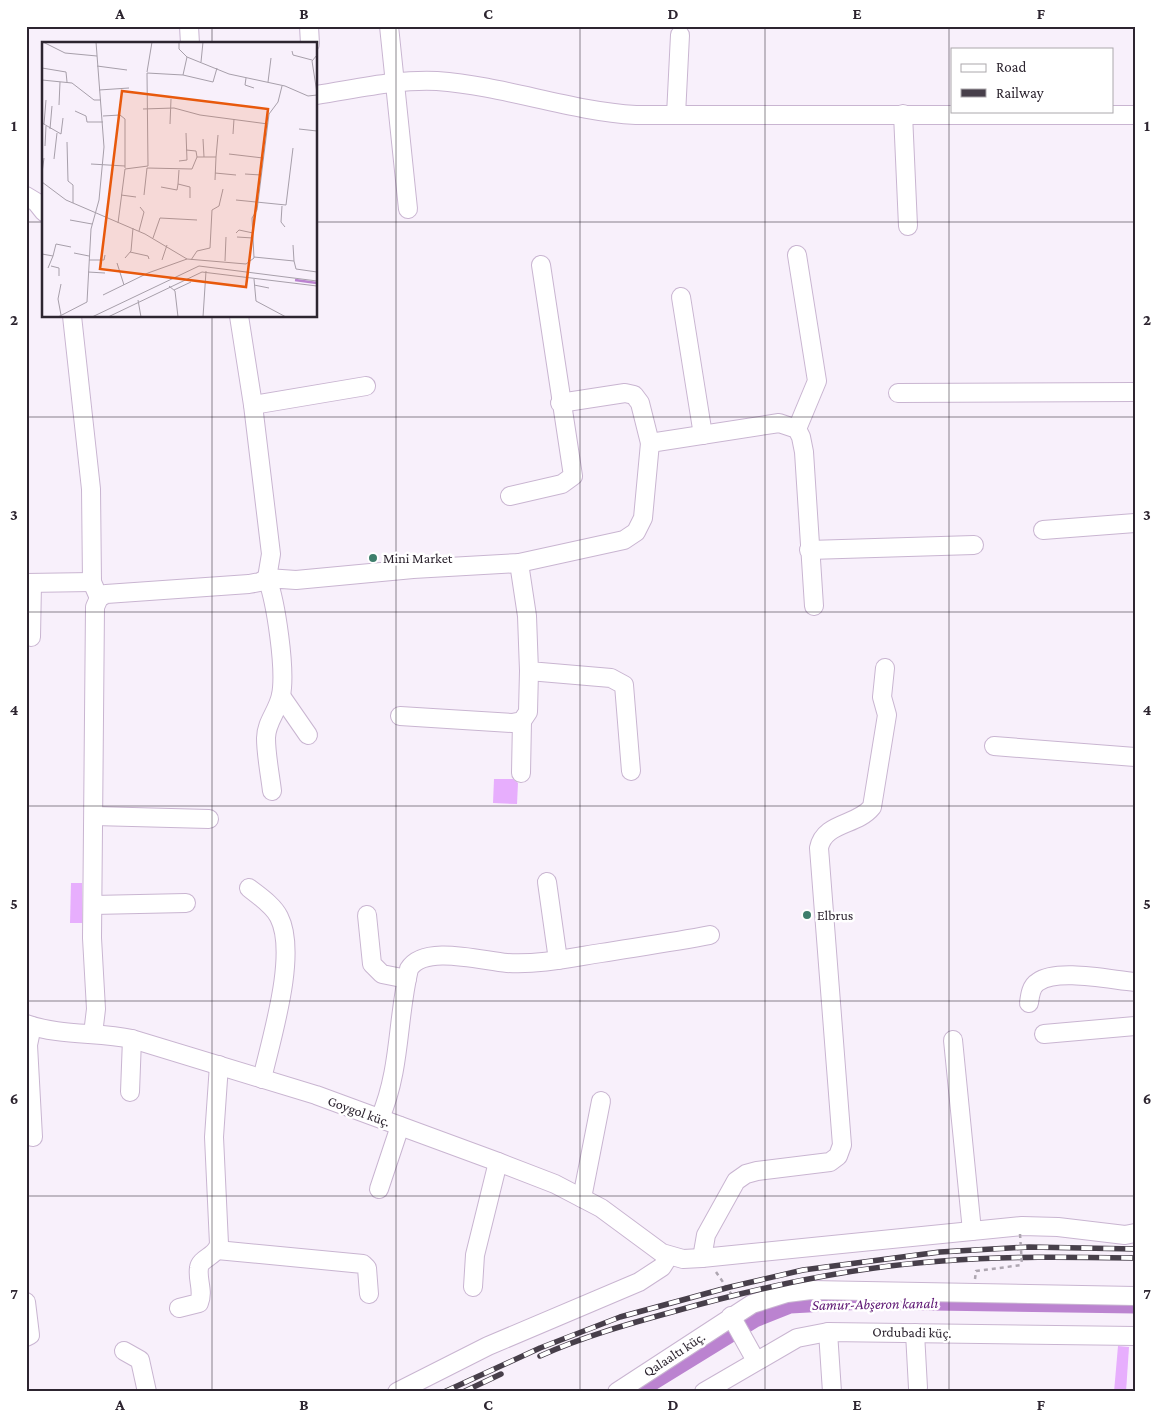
<svg xmlns="http://www.w3.org/2000/svg" width="1161" height="1418" font-family="'Crimson Pro',serif">
<style>
.lines{fill:none;stroke-linecap:round;stroke-linejoin:round}
.canal{stroke:#bb83d0;stroke-width:15}
.building{fill:#e7aefd}
.minor-casing{stroke:#c9b5d1;stroke-width:20}
.path{stroke:#aea6b1;stroke-width:2.5;stroke-dasharray:4 4;stroke-linecap:butt}
.minor{stroke:#fff;stroke-width:18}
.rail-casing{stroke:#473f4a;stroke-width:5.5}
.rail{stroke:#fff;stroke-width:4;stroke-dasharray:11;stroke-linecap:butt}
.path-bridge{stroke:#aea6b1;stroke-width:2.5;stroke-dasharray:4 4;stroke-linecap:butt}
.grid{fill:none;stroke:#2d2530;stroke-width:1;stroke-opacity:0.55}
.poi-dot{fill:#3e7e6c;stroke:#fff;stroke-width:2}
.labels{text-anchor:middle;dominant-baseline:central;stroke-width:5;stroke-linejoin:round;paint-order:stroke}
.poi-label{font-size:14px;fill:#2d2530;stroke:#fff;text-anchor:start}
.street-label{font-size:14px;fill:#2d2530;stroke:#fff}
.water-label{font-size:15px;font-style:italic;fill:#5c1472;stroke:#fff}
.inset-river{fill:none;stroke:#bb83d0;stroke-width:2.5}
.inset-road{fill:none;stroke:#a79faa;stroke-width:1}
.view{fill:#e8590c;fill-opacity:0.15;stroke:#e8590c;stroke-width:2.5}
.inset-edge{fill:none;stroke:#2d2530;stroke-width:2.5}
.neatline{fill:none;stroke:#2d2530;stroke-width:2}
.grid-label{font-size:16px;text-anchor:middle;font-weight:bold;fill:#2d2530}
</style>
<rect width="100%" height="100%" fill="#f8f0fb"/>
<g class="lines">
<path class="canal" d="M638,1392l117,-72 35,-14 74,-4 271,4"/>
</g>
<g class="building">
<path d="M494,779h19l5,4 -1,21 -24,-1z"/>
<path d="M71,883h11v40h-12z"/>
<path d="M1118,1346l11,1 -3,45h-12z"/>
</g>
<g class="lines">
<g class="minor-casing">
<g id="minor">
<path d="M189,26l1,18"/>
<path d="M309,26l1,18"/>
<path d="M389,26l19,183"/>
<path d="M316,95c40,-6 81,-16 121,-14 68,5 132,30 199,34h499"/>
<path d="M903,114l5,112"/>
<path d="M676,115l4,-80"/>
<path d="M26,196l10,6 8,10"/>
<path d="M681,297l22,138"/>
<path d="M72,316l19,173 1,93 7,16"/>
<path d="M898,393l237,-1"/>
<path d="M560,403l65,-10 9,2 6,8 10,40"/>
<path d="M253,405l113,-19"/>
<path d="M797,429l20,-48 -20,-126"/>
<path d="M510,496l52,-12 11,-8 -32,-211"/>
<path d="M1043,530l92,-7"/>
<path d="M809,550l165,-5"/>
<path d="M519,563l8,53 2,55 82,7 13,7 7,86"/>
<path d="M26,583l66,-1"/>
<path d="M31,637l1,-54"/>
<path d="M281,696l27,39"/>
<path d="M400,716l112,7 10,-2 6,-9 1,-41"/>
<path d="M994,746l141,11"/>
<path d="M521,773l1,-52"/>
<path d="M272,791c-2,-17 -6,-36 -6,-53 0,-16 12,-27 15,-43 5,-25 -5,-93 -14,-117l29,2 117,-11 106,-6 105,-23 12,-8 7,-14 7,-75 129,-20 18,6 4,8 3,15 10,154"/>
<path d="M94,816l115,3"/>
<path d="M547,882l11,78"/>
<path d="M249,888c10,8 24,17 30,29 19,37 -8,122 -17,162"/>
<path d="M93,905l93,-2"/>
<path d="M367,915l5,49 10,10 25,5"/>
<path d="M1029,1003c1,-8 2,-17 9,-21 19,-14 73,-2 97,0"/>
<path d="M26,1024c34,12 71,8 106,15l184,56 182,67 57,22 46,24 61,45 21,6 19,-1 320,-32 36,1 67,8 10,-2"/>
<path d="M32,1026l-4,19 5,92"/>
<path d="M93,1034l3,-25 -4,-71 3,-331 4,-9 7,-4 143,-10 11,-2 7,-4 4,-24 -18,-149 -14,-89"/>
<path d="M1044,1034l91,-8"/>
<path d="M953,1040l19,191"/>
<path d="M130,1092l2,-53"/>
<path d="M380,1118c21,-49 17,-99 29,-149 15,-25 73,-8 98,-6 31,2 63,-5 94,-10 37,-6 73,-11 109,-18"/>
<path d="M379,1189l21,-63"/>
<path d="M582,1198l19,-97"/>
<path d="M217,1250l146,14 4,4 2,26"/>
<path d="M702,1258l4,-23 30,-54 10,-7 11,-3 73,-9 8,-6 4,-11 -23,-297c5,-26 38,-22 53,-41l15,-92 -5,-18 3,-29"/>
<path d="M473,1287l2,-32 23,-93"/>
<path d="M26,1302l4,33 -4,2"/>
<path d="M179,1308l20,-5c5,-12 -2,-23 0,-35 1,-10 17,-11 20,-24l-5,-107 5,-72"/>
<path d="M731,1316l25,45"/>
<path d="M828,1332l4,60"/>
<path d="M915,1333l3,55"/>
<path d="M124,1351l16,9 7,32"/>
<path d="M397,1392l91,-46 151,-64 23,-15 7,-11"/>
<path d="M617,1392l135,-88 35,-11 24,-3 324,6"/>
<path d="M704,1392l93,-54 31,-6 307,4"/>
</g>
</g>
<g class="path">
<path d="M716,1272l18,26"/>
<path d="M975,1279l1,-8 46,-6"/>
</g>
<use href="#minor" class="minor"/>
<g class="rail-casing">
<g id="rail">
<path d="M540,1356c42,-19 88,-32 132,-44 88,-25 179,-45 270,-51 65,-5 128,-4 193,-3"/>
<path d="M444,1392l96,-44 80,-31 110,-30 73,-17 137,-18 89,-5 106,2"/>
<path d="M463,1392l38,-18"/>
</g>
</g>
<use href="#rail" class="rail"/>
<path class="path-bridge" d="M1020,1234l2,31"/>
</g>
<path class="grid" d="M212,26v18M396,26v1366M580,26v1366M765,26v1366M949,26v1366M26,222h18M316,222h819M212,316v1076M26,417h1109M26,612h1109M26,806h1109M26,1001h1109M26,1196h1109"/>
<g class="poi-dot">
<circle cx="373" cy="558" r="5"/>
<circle cx="807" cy="915" r="5"/>
</g>
<g class="labels">
<g class="poi-label">
<text x="383" y="558">Mini Market</text>
<text x="817" y="915">Elbrus</text>
</g>
<g class="street-label">
<text transform="translate(359 1111) rotate(20)">Goygol küç.</text>
<text transform="translate(912 1332) rotate(1)">Ordubadi küç.</text>
<text transform="translate(674 1354) rotate(-33)">Qalaaltı küç.</text>
</g>
<g class="water-label">
<text transform="translate(875 1304) rotate(-1)">Samur-Abşeron kanalı</text>
</g>
</g>
<g transform="translate(42 42)">
<rect width="275" height="275" fill="#f8f0fb"/>
<path class="inset-river" d="M253,238l22,3"/>
<path class="inset-road" d="M1,0l22,11 32,3M250,9l1,4 19,5M275,13l-5,6 5,32M145,15l42,17 56,12 23,10 9,-1M159,20l2,-20M55,24l30,4M0,26l24,4 1,10M105,30l5,-30M141,33l30,7 4,-14M204,36l-1,7 9,3M0,38l30,3 22,17h7M226,40l3,-24M57,48l30,-2M17,63l1,-23M101,67l31,-1 26,7 68,9M33,69l11,5 1,6h16M61,74l17,-1 5,4v49M0,81l19,11 2,-16M2,82l2,-24M128,82l1,-25M8,87l2,-23M257,87l18,2M191,92l1,-15M161,97l1,18M25,100l1,39 5,4v18M3,104l1,-20M144,108l10,1 1,6M187,112l34,4M174,115l2,-22M12,117l3,-26M137,119l8,-1 -1,-27M49,122l34,2M137,128l-1,14 12,3v11M0,131l2,-15M173,131l21,2M203,132l16,1M0,140l24,18 79,34 42,25M119,145l16,3 1,-6M79,153l15,2M102,153l3,-27 45,1 5,-12h19l-1,23M194,158l50,5 7,-57M240,164l-1,16 4,5M28,178l22,4M76,181l7,-54 23,-3 -1,-93 36,2 4,-18 -8,-8v-7M97,189l5,-19 -4,-5M194,191l3,-3 14,3M195,195l16,1M111,196l7,-20 37,2M251,203l1,16M88,210l18,4 1,3M32,211l15,3M0,212l11,2 -5,12M11,214l3,-12 15,3M212,215l40,4 2,8 21,3M83,216l6,-7 2,-23M47,218h15l1,-5M120,218l5,-15M149,218l6,-9 13,-3 2,-38 7,-4 4,-17M183,219l1,-24M75,221l7,22M9,224l8,2v8M46,230l17,1M212,237l2,22 30,16M212,243l15,3M127,244l6,5 3,26M132,248l17,-8M61,253l45,-22 39,-14 59,5 8,-6 -2,-40 5,-8 12,-96 9,-12 4,-16M96,258l3,17M19,273l-3,-16 3,-15M16,275l29,-15 4,-73 8,-29 5,-53 -8,-105M50,275l107,-51 118,15M66,275l94,-45 115,14M161,275l3,-46"/>
<path class="view" d="M80,49l146,18 -22,178 -146,-18z"/>
<rect width="275" height="275" class="inset-edge"/>
</g>
<rect width="1161" height="1418" fill="none" stroke="#ffffff" stroke-width="55"/>
<rect x="951" y="48" width="162" height="65" fill="#ffffff" stroke="#aba8ac"/>
<rect x="961" y="64" width="25" height="8" fill="#ffffff" stroke="#aba8ac"/>
<text x="996" y="72" font-size="15" fill="#2d2530">Road</text>
<rect x="961" y="89" width="25" height="8" fill="#473f4a" stroke="#aba8ac"/>
<text x="996" y="98" font-size="15" fill="#2d2530">Railway</text>
<rect x="28" y="28" width="1106" height="1362" class="neatline"/>
<g class="grid-label">
<text x="120" y="19">A</text>
<text x="304" y="19">B</text>
<text x="488" y="19">C</text>
<text x="673" y="19">D</text>
<text x="857" y="19">E</text>
<text x="1041" y="19">F</text>
<text x="14" y="131">1</text>
<text x="1147" y="131">1</text>
<text x="14" y="325">2</text>
<text x="1147" y="325">2</text>
<text x="14" y="520">3</text>
<text x="1147" y="520">3</text>
<text x="14" y="715">4</text>
<text x="1147" y="715">4</text>
<text x="14" y="909">5</text>
<text x="1147" y="909">5</text>
<text x="14" y="1104">6</text>
<text x="1147" y="1104">6</text>
<text x="14" y="1299">7</text>
<text x="1147" y="1299">7</text>
<text x="120" y="1410">A</text>
<text x="304" y="1410">B</text>
<text x="488" y="1410">C</text>
<text x="673" y="1410">D</text>
<text x="857" y="1410">E</text>
<text x="1041" y="1410">F</text>
</g>
</svg>
